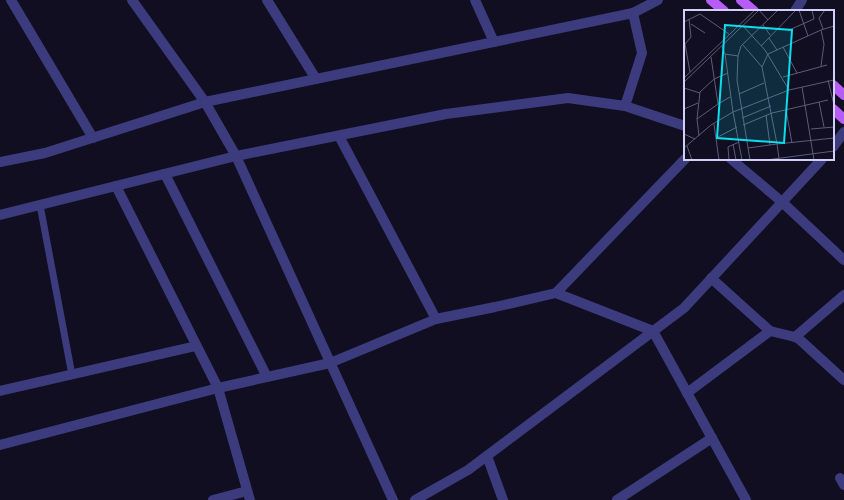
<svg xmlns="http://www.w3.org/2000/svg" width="844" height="500" font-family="'PT Sans',sans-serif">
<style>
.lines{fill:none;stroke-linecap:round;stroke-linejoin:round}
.lane{stroke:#3b3b7d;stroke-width:7}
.street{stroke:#3b3b7d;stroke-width:10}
.primary{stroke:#b75cf7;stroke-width:10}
.inset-road{fill:none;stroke:#5e5b78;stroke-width:1}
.view{fill:#0bdeed;fill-opacity:0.15;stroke:#0bdeed;stroke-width:2}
.inset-edge{fill:none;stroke:#d3cffd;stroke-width:2}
</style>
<rect width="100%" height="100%" fill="#100e20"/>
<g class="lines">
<path class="lane" d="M40,205l32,170"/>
<g class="street">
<path d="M11,0l82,138"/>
<path d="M267,0l49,79"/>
<path d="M475,0l19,42"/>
<path d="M795,11l7,-11"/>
<path d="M633,13l9,40 -17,53 60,20"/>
<path d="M339,136l97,183"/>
<path d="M833,147l11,-15"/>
<path d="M731,159l51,43 62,58"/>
<path d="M0,162l45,-9 160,-51 -73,-102"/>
<path d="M165,174l102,203"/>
<path d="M116,186l102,202 32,112"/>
<path d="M0,215l236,-59 210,-42 122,-16 57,8"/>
<path d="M711,278l59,53 25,6 4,2 45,41"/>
<path d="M556,293l129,-134"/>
<path d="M795,337l49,-42"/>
<path d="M0,391l196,-45"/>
<path d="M687,393l83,-62"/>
<path d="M0,445l218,-57 112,-25 106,-44 59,-12 61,-14 97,38 93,169"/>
<path d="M487,456l16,44"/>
<path d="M840,478l4,7"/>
<path d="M213,500l34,-9"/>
<path d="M393,500l-157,-344 -31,-54 428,-89 25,-13"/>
<path d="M415,500l53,-30 216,-162 138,-149"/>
<path d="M617,500l95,-62"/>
</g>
<g class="primary">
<path d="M711,0l13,11"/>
<path d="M741,0l13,11"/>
<path d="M833,85l11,10"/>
<path d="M833,109l11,10"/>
</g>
</g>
<g transform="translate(684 10)">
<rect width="150" height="150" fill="#100e20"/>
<path class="inset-road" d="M75,0l9,10M115,0l9,26M5,9l2,18 -6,7 5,28M0,12l16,-8 29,20M7,14l14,9M79,15l7,10M59,16l22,24 24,40M139,19l-4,-11 6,-8M105,20l25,-11 -2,-9M137,20l3,14 -3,22M85,28l8,12M59,35l19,22M38,36l3,8 8,58 56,-22 45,-10M77,36l35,-36M99,37l14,26M41,44l13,2 3,-10 37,-36M54,46l-1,24 13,80M27,47l7,47 12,-7M99,67l44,-12M0,68l71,-68M144,70l6,25M0,72l75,-72M118,77l12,73M0,78l16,5M55,84l25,-11M135,92l5,25M0,99l14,-6M102,100l6,33M82,105l4,30M58,108l29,-12M13,109l21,-15M30,114l5,36M59,115l29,-12 56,-13M127,119l23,-2M0,124l11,5M15,126l-2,-17 3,-27 14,-13 14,-6M32,128l21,-11M49,134l3,16M3,136l5,14M0,138l27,-23 22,-13 9,48M64,138l29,-4 -15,-77 6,-13 53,-24 13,-4M95,148l-2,-14 57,-6M45,150l-1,-13 11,-5M82,150l68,-9"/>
<path class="view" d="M41,15l67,5 -8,113 -67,-5z"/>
<rect width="150" height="150" class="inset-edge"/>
</g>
</svg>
